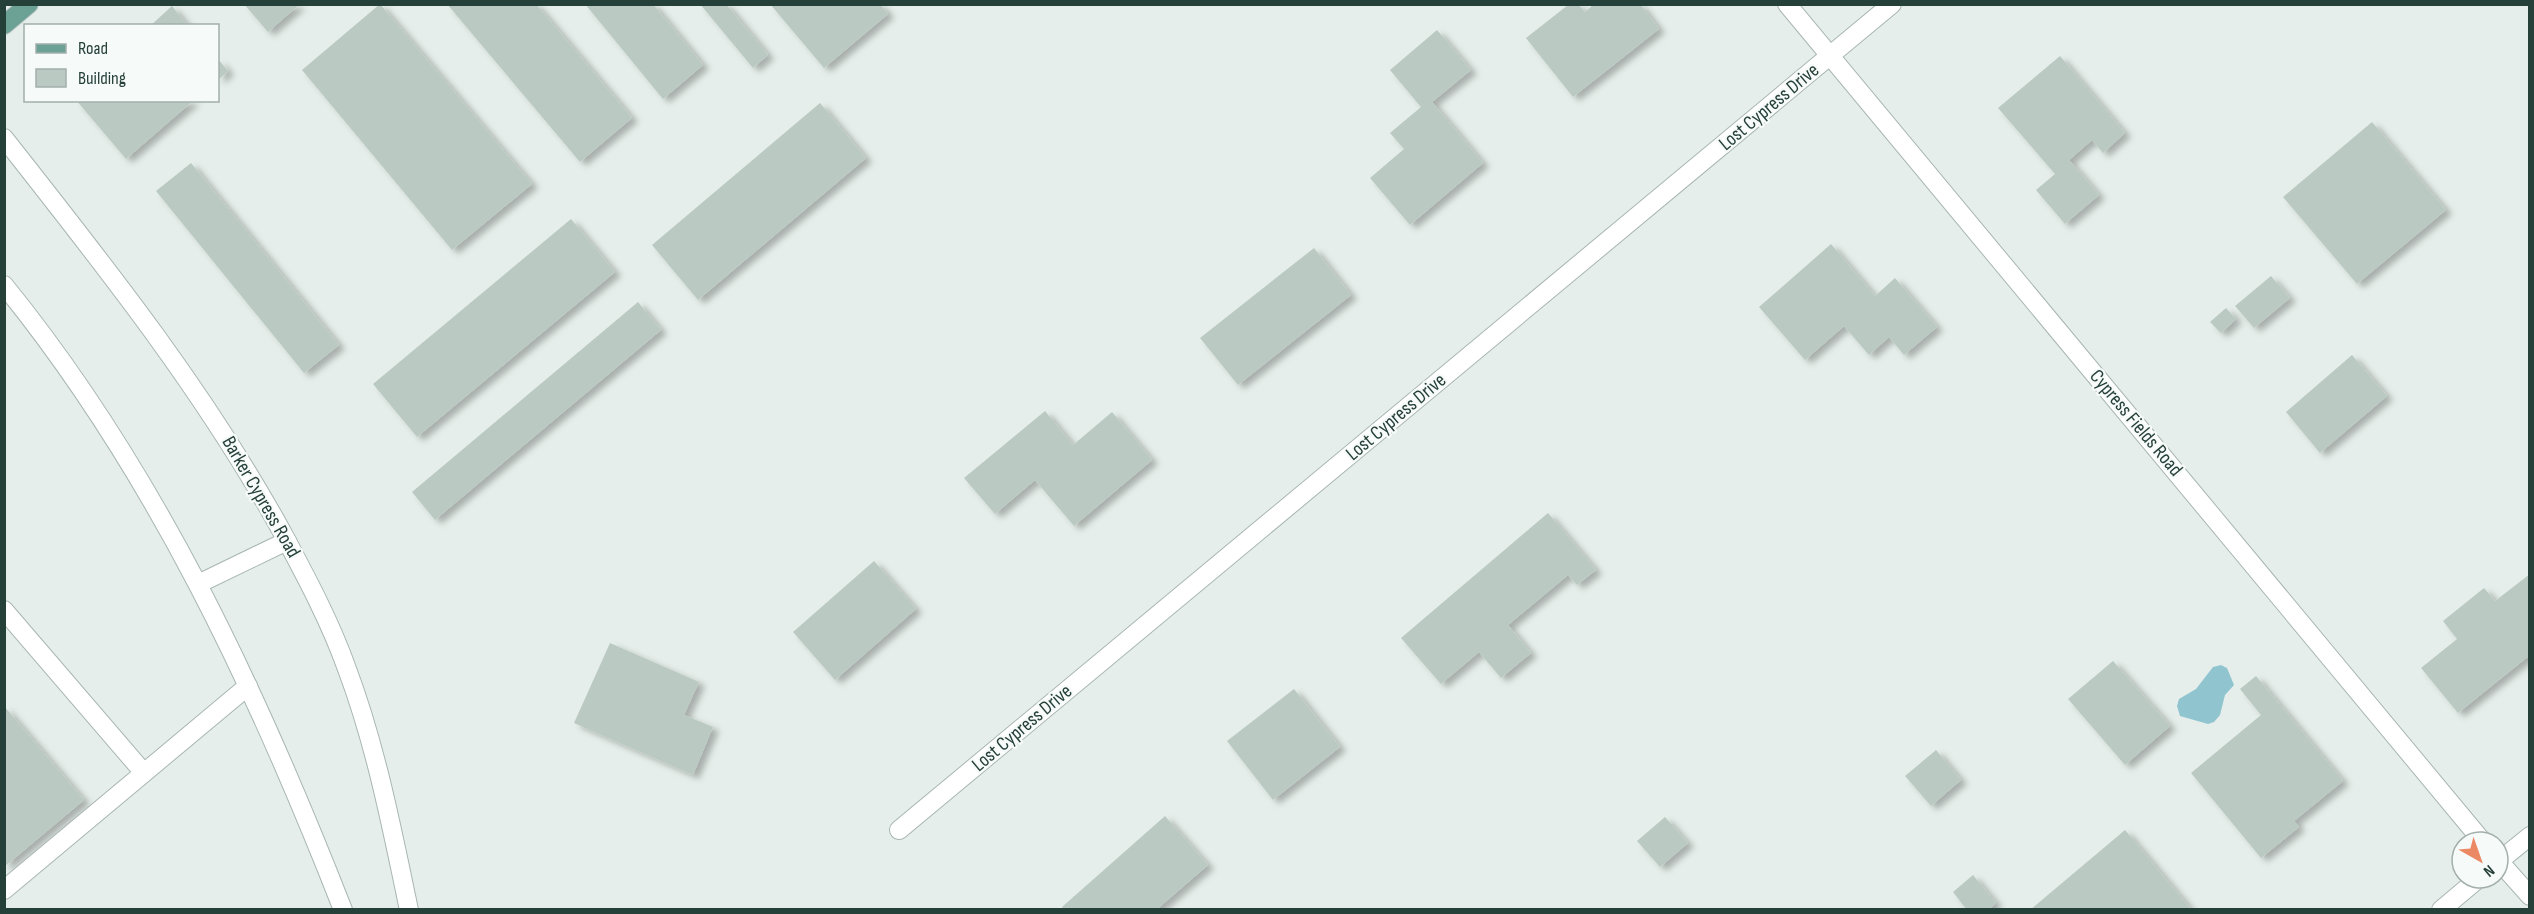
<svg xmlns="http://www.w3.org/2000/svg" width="2534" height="914" font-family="'Sofia Sans Condensed',sans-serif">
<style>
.water{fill:#90c5d0}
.building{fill:#bbc9c3;filter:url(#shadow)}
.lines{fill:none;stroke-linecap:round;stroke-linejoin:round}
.minor-casing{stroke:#a8b6b1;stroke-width:20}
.major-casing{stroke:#c2c9c8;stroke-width:20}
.minor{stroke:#fff;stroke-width:18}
.major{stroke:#6ca195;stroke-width:18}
.labels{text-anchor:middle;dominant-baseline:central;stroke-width:4.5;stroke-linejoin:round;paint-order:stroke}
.street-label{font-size:20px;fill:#253f39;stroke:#f6faf8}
</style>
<defs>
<filter id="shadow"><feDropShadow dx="6" dy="4" stdDeviation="3" flood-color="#0004"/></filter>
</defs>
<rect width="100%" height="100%" fill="#e5eeea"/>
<path class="water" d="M2221,665l6,3 7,17 -9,10 -5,20 -6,7 -6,2 -28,-8 -3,-10 2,-7 17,-10 17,-22z"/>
<g class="building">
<path d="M244,4h56l-32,28z"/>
<path d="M380,4l152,180 -80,66 -150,-180z"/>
<path d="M447,4h89l96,114 -52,44z"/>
<path d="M585,4h68l50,61 -40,34z"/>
<path d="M700,4h26l42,51 -15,13z"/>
<path d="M770,4h110l8,10 -64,54z"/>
<path d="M1594,4h46l19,25 -86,68 -47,-59 42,-33h11l6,7z"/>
<path d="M172,6l16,20h-38z"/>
<path d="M1437,30l34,40 -39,32 51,61 -73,62 -40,-47 34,-29 -14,-16 31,-26 -31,-37z"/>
<path d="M2060,56l65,77 -22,20 -11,-13 -23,20 30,35 -34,29 -29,-34 19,-16 -57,-66z"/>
<path d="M218,59l10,12 -10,9z"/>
<path d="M76,100h118l-68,59z"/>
<path d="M820,103l46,55 -168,142 -46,-55z"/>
<path d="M2372,122l74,88 -89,74 -74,-87z"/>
<path d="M191,163l148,182 -35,28 -148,-182z"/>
<path d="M571,219l44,53 -198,165 -44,-53z"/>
<path d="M1831,244l44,52 20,-18 42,49 -33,28 -15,-18 -20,18 -25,-29 -39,34 -46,-53z"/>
<path d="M1314,248l37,47 -113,90 -38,-47z"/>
<path d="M2271,276l19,22 -36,30 -19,-22z"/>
<path d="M638,302l23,28 -226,190 -23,-28z"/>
<path d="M2226,308l10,11 -15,14 -11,-11z"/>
<path d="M2352,355l35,41 -67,57 -34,-41z"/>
<path d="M1045,411l28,34 39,-33 40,48 -78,66 -39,-46 -40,34 -31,-36z"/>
<path d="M1548,513l48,57 -19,15 -9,-10 -60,50 23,28 -30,25 -22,-26 -38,32 -40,-46z"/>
<path d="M874,561l42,48 -81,71 -42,-48z"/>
<path d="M2530,574v81l-72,58 -37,-45 36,-29 -14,-18 41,-33 11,13z"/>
<path d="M610,643l89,39 -15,33 29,12 -20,48 -119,-52z"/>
<path d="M2113,661l57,65 -45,39 -57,-66z"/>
<path d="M2256,676l87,105 -49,40 5,6 -38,31 -70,-85 70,-58 -21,-26z"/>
<path d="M1294,689l46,58 -67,53 -46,-59z"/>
<path d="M4,706l80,94 -80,67z"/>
<path d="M1936,750l25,30 -30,26 -26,-30z"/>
<path d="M1165,816l43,49 -52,45h-92l-2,-3z"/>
<path d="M1665,817l23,26 -28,24 -23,-26z"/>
<path d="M2125,830l65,78 -160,2z"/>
<path d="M1973,875l23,28 -7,7h-22l-14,-18z"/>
</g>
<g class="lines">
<g class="minor-casing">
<g id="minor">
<path d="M1787,4l696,838"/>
<path d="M4,138c100,127 199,251 277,392 24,45 49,91 66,139 29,77 45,160 62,241"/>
<path d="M4,285c151,186 252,403 339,625"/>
<path d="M198,584l89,-43"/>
<path d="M4,610l140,163"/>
<path d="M899,830l993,-826"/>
<path d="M2498,860l32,36"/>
<path d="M2498,862l32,-26"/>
<path d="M4,890l244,-204"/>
<path d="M2441,910l38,-32"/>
</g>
</g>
<g class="major-casing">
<path id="major" d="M4,25l25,-21"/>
</g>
<use href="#minor" class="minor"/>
<use href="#major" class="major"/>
</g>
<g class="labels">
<g class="street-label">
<text transform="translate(1769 107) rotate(-40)">Lost Cypress Drive</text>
<text transform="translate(1396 417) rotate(-40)">Lost Cypress Drive</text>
<text transform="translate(2136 423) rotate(50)">Cypress Fields Road</text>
<text transform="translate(261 497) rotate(60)">Barker Cypress Road</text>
<text transform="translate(1022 728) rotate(-40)">Lost Cypress Drive</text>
</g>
</g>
<rect width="2534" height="914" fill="none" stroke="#253f39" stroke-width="12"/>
<rect x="24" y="24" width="195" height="78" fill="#f6faf8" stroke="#a2afac" stroke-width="1.5"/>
<rect x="36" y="44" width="30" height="9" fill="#6ca195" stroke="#a2afac" stroke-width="1.5"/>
<text x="78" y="54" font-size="18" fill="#253f39">Road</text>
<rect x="36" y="69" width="30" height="18" fill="#bbc9c3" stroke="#a2afac" stroke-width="1.5"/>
<text x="78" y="84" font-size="18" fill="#253f39">Building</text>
<g transform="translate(2480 860) rotate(140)"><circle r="28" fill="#f6faf8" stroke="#a2afac" stroke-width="1.5"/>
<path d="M0-4.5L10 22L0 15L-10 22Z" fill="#ec8965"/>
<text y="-9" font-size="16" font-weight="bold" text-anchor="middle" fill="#253f39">N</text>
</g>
</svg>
